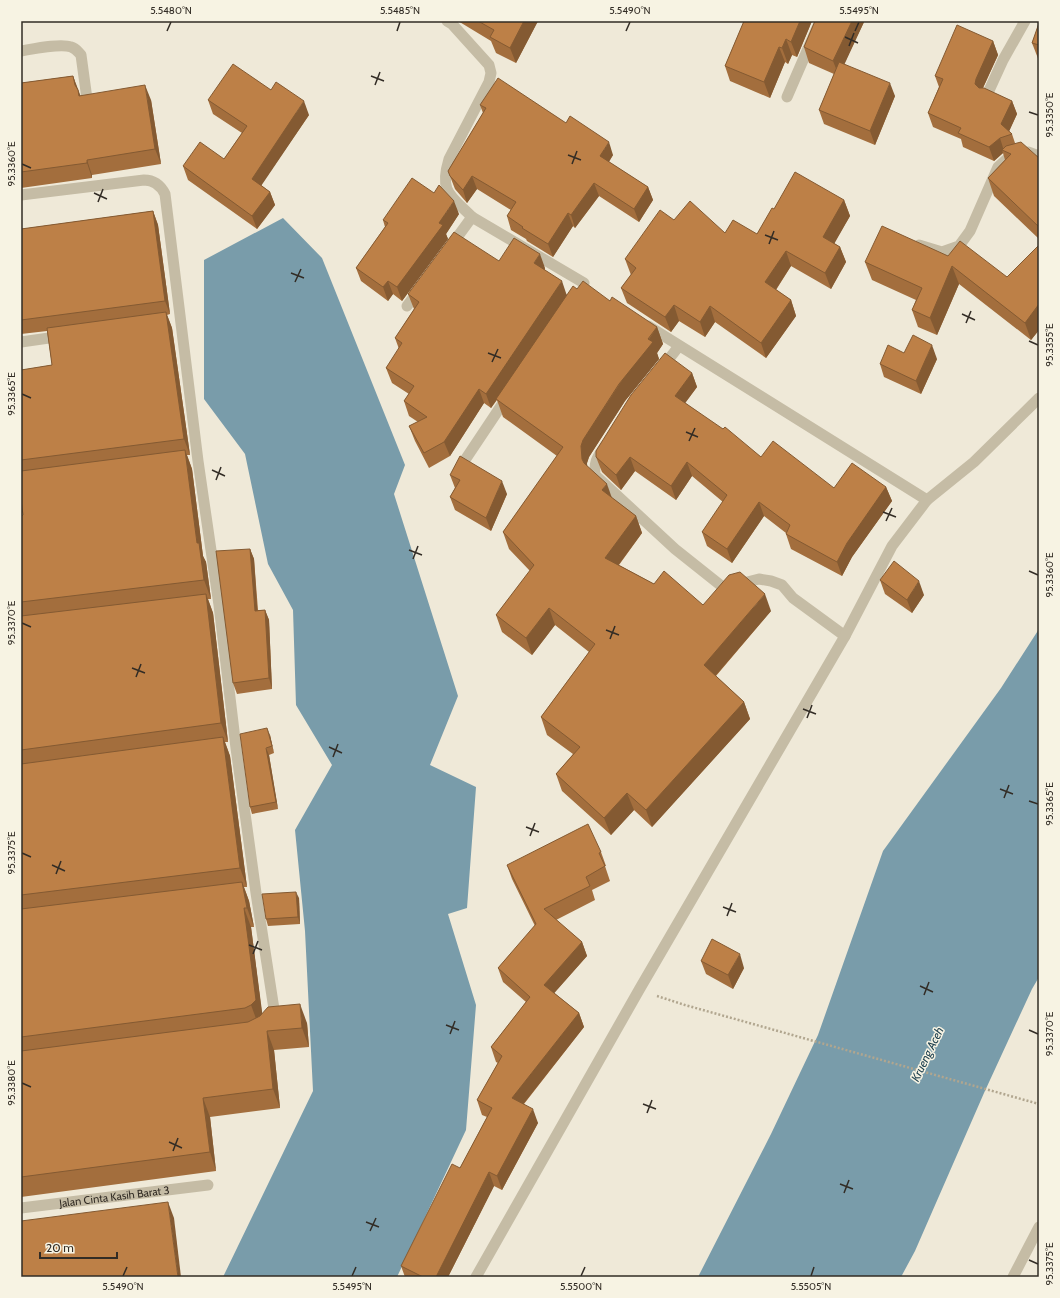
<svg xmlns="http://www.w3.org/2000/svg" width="1060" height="1298" font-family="Cabin,sans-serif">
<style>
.water{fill:#799caa}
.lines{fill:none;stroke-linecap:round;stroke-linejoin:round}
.path{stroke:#b1a68f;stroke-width:2.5;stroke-dasharray:2 2;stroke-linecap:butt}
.minor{stroke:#c5bca5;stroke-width:11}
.tertiary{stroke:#c5bca5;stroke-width:11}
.wall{fill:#a36e3d}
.shaded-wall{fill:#845a32}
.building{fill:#bd8047;stroke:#845a32}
.ticks{fill:none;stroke:#322c25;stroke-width:1.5}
.labels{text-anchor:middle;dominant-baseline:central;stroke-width:3;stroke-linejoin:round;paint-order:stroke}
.street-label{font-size:11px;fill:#322c25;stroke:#f7f3e3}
.water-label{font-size:12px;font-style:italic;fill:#1e4150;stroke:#f7f3e3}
.neatline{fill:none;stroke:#322c25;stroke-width:1.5}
.ticks-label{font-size:10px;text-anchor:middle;fill:#322c25}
</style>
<rect width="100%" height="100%" fill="#efe9d8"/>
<g class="water">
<path d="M283,218l39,40 83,207 -11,29 64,202 -28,69 46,22 -9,121 -19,6 28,91 -10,125 -69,147h-174l90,-186 -8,-160 -10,-101 37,-65 -36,-60 -3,-95 -25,-46 -23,-110 -41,-55v-139z"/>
<path d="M1039,629v348l-7,12 -48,104 -69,158 -14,26h-203l73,-143 47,-99 65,-184 118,-163z"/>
</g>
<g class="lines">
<path class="path" d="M657,996l28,9 354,99"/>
<g class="minor">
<path d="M447,21l5,3 37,41 2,8 -2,9 -40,77c-10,33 1,36 23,58"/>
<path d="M21,51c12,-2 40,-8 50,-4 5,1 7,5 10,8l6,44"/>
<path d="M987,95l16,-35 22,-39"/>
<path d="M787,97l33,-76"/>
<path d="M21,195l123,-15c10,0 17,6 21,14l33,267 21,144 17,143 20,145 18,116 -4,11"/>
<path d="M919,245l23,7 17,-6 11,-15 28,-64 11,-10 19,-5 11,4"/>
<path d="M450,247l22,-30 112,66"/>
<path d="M407,306l12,-16"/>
<path d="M648,326l279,174"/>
<path d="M21,342l42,-6"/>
<path d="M662,368l17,-22"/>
<path d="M605,446c-8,12 -11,15 -10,29l80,74 49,39 35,-9 12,2 11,4 11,13 52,38"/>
<path d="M463,463l44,-66"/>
<path id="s1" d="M21,1208l187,-23"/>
<path d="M476,1277l163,-287 206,-354 47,-90 35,-46 47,-38 65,-64"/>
</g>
<path class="tertiary" d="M1013,1277l26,-50"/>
</g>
<g class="wall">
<path d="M458,21h80l-22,42 -20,-10 -5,-12z"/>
<path d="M744,21h68l-15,36 -5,-2 -4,9 -3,-2 -15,36 -40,-17 -5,-15z"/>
<path d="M815,21h49v1l-20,42 51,32 -20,49 -51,-21 -5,-14 15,-36 -25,-11 -5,-16z"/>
<path d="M1039,23v38l-7,-18z"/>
<path d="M993,41l5,14 -15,33 29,13 5,13 -8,17 3,3 3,9 24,15v81l-45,-43 -6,-18 17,-18 -2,-7 -9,8 -31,-14 -2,-8 -28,-12 -5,-14 11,-26 -4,-11z"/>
<path d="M73,76l7,20 71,4 10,64 -69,11v3l-71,10v-105z"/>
<path d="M208,100l101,15 -48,70 9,7 5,13 -18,24 -69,-49 -5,-14 41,-7 18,-26 -29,-19z"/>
<path d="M480,105l133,50 -4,7 39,25 5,13 -14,22 -40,-26 -24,32 -2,-2 -20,31 -26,-16 -1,-2 -15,-9 -4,-14 4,-6 -34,-21 -10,14 -12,-14 -7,-18 35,-58z"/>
<path d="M844,200l6,16 -16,27 6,4 6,15 -15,27 -40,-23 -15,24 15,10 5,16 -30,42 -51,-36 -10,15 -26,-16 -8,11 -44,-29 -6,-15 10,-13 -6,-16 49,-39 51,13 32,1 17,-25z"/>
<path d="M153,211l5,14 12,89 -3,1 5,13 18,127h-3l5,14 11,87 3,6 5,37h-3l5,14 15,129h-3l5,14 17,131h-3l5,14 5,26h-3l11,87 45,9 2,24 -35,3 6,58 -70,9 6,54 -195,26v-681l2,-1 -2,-15v-130l31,-5 -5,-34 -26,3v-105z"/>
<path d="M459,214l-13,20 2,5 -46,62 -9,-7 -5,7 -27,-20 -5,-13 29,-41 -2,-7z"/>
<path d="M1039,245v85l-8,10 -72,-56 -22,51 -19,-8 -6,-17 4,-10 -44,-20 -7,-18 83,-6 59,21z"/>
<path d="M499,261l46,7v2l22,25 10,-6 33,12 47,26 6,17 -6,9 2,6 -34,42 -36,56 -2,6v3l25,32 24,18 6,17 -23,32 35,19 49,21 68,6 -55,65 28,26 6,17 -98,108 -18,-17 -23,25 -49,-44 -6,-17 17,-20 -26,-19 -6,-18 48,-65 -34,-27 -23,30 -30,-23 -6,-17 34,-44 -21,-22 -6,-17 54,-76 -54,-39 -6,-17 -6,8 -7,-5 -34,53 -21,12 -14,-27 -6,-15 9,-4 -9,-6 -5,-15 5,-7 -17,-11 -6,-15 13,-19 -4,-11 19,-29 -6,-15z"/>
<path d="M904,353l33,6 -16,35 -37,-17 -4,-13z"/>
<path d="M692,373l5,14 -12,16 76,54 73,31 52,-1 6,14 -40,56 -10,19 -51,-27 -5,-15v-1l-22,-17 -32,47 -25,-17 -5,-14 21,-30 -31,-26 -16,24 -41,-29 -14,19 -19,-18 -6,-15z"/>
<path d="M450,475l57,19 -16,37 -36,-21 -5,-13 5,-9z"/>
<path d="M250,549l4,10 4,51h7l4,10 3,69 -35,5 -4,-11z"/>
<path d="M880,580l44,15 -12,18 -27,-19z"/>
<path d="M270,735l4,18 -5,2 9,54 -26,5 -2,-7z"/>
<path d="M601,852l5,14h-1l5,15 -18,9 3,10 -39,20 26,22 5,14 -33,37 25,20 5,14 -60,77 14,19 -36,67 -8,-4 -46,91h-43l-4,-11 59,-98 27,-51 -5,-2 -5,-15 21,-37 -2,-1 -5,-15 35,-45 -23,-20 -5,-14 37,-42 -23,-47 -5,-14z"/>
<path d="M299,898l1,26 -32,2 -2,-7z"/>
<path d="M701,961l43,7 -11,21 -27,-15z"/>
</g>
<g class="shaded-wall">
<path d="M524,21h14l-22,42 -6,-15z"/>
<path d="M800,21h12l-15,36 -6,-15z"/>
<path d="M852,21h12v1l-25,54 -6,-15z"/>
<path d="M786,39l6,16 -4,9 -6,-16z"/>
<path d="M993,41l5,14 -17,37 -6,-8 1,-5z"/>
<path d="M779,47l6,15 -15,36 -6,-16z"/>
<path d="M73,76l11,29 -4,-7 -5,-13z"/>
<path d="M890,83l5,13 -20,49 -5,-14z"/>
<path d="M145,85l6,15 10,64 -6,-15z"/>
<path d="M304,101l5,14 -52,77 -5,-13z"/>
<path d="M1012,101l5,13 -10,22 -6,-12z"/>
<path d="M1000,138l4,13 -2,-1 1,3 -9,8 -5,-14z"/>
<path d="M609,142l4,13 -9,14 -4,-13z"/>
<path d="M87,160l5,15v3l-5,-15z"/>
<path d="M472,176l5,13 -10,14 -4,-13z"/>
<path d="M594,183l5,13 -24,32 -4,-13z"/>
<path d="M648,187l5,13 -14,22 -5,-13z"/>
<path d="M270,192l5,13 -18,24 -5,-13z"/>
<path d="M844,200l6,16 -21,37 -6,-16z"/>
<path d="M454,201l5,13 -13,20 2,5 -46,62 -5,-14 42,-64z"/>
<path d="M153,211l5,14 12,89 -5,-13z"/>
<path d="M568,213l5,13 -20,31 -5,-13z"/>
<path d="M840,247l6,15 -15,27 -6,-16z"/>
<path d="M786,251l5,15 -20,31 -6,-15z"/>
<path d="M540,254l5,14 -5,9 -6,-14z"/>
<path d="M952,266l7,18 -22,51 -7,-17z"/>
<path d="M388,281l5,13 -5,7 -5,-14z"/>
<path d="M562,281l5,15 -76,112 -5,-14z"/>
<path d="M791,300l5,16 -30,42 -5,-15z"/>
<path d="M1039,304v26l-8,10 -6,-17z"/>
<path d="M674,305l5,16 -8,11 -6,-15z"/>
<path d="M710,306l5,16 -10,15 -5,-15z"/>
<path d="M166,312l6,16 18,127 -6,-16z"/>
<path d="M657,327l6,17 -6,9 2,6 -34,42 -36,56 -2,6 1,13 -6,-17 -1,-13 2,-6z"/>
<path d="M932,345l5,14 -16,35 -5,-13z"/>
<path d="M692,373l5,14 -17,23 -5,-14z"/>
<path d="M479,389l5,14 -34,53 -6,-14z"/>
<path d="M185,450l7,19 11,87 3,6 5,37 -7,-19 -7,-37z"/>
<path d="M630,457l5,14 -14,19 -5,-15z"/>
<path d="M687,462l5,14 -16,24 -5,-14z"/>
<path d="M502,481l5,13 -16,37 -5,-13z"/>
<path d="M607,484l6,17 -11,-11z"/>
<path d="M886,487l6,14 -40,56 -10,19 -5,-14 10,-19z"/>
<path d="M759,502l5,14 -32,47 -5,-14z"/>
<path d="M636,516l6,17 -31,42 -6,-17z"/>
<path d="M250,549l4,10 4,62 -3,-10z"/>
<path d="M919,581l5,14 -12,18 -5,-13z"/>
<path d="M206,594l7,19 15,129 -7,-19z"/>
<path d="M765,594l6,17 -61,71 -6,-17z"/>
<path d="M549,608l6,17 -23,30 -6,-17z"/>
<path d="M265,610l4,10 3,69 -3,-11z"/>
<path d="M744,702l6,17 -98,108 -6,-17z"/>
<path d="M267,728l3,7 4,18 -2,-7z"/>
<path d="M223,737l7,19 17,131 -7,-19z"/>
<path d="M266,748l3,7 9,54 -2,-7z"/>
<path d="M627,793l7,17 -23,25 -7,-17z"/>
<path d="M242,882l7,19 5,26 -7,-19z"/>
<path d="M296,892l3,6 1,26 -2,-7z"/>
<path d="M244,908l7,19 12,92 -5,5 -7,-19z"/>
<path d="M582,942l5,14 -38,43 -5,-14z"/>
<path d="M740,954l4,14 -11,21 -5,-14z"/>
<path d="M300,1004l7,19 2,24 -7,-19z"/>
<path d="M579,1013l5,14 -67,85 -5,-14z"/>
<path d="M267,1031l7,19 6,58 -7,-19z"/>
<path d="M203,1098l7,19 6,54 -6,-19z"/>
<path d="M533,1109l5,14 -36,67 -5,-14z"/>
<path d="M489,1172l5,14 -46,91h-12z"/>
<path d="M168,1202l6,16 7,59h-3z"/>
</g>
<g class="building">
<path d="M478,21h46l-14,27 -20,-11 4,-7z"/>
<path d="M744,21h56l-9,21 -5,-3 -4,9 -3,-1 -15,35 -39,-16z"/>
<path d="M815,21h37l-19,40 -29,-14z"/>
<path d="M1039,23v22l-7,-2z"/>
<path d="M957,25l36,16 -17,38 -1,5 4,4h5l28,13 -11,23 11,10 -12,4 -11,9 -31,-14 3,-5 -33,-15 15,-34 -8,-3z"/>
<path d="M839,62l51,21 -20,48 -51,-21z"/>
<path d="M233,64l38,26 5,-8 28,19 -52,78 18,13 -18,24 -69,-50 17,-24 24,17 23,-33 -39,-26z"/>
<path d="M73,76l2,9 3,5 1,6 66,-11 10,64 -68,11v3l-66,9v-89z"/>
<path d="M498,78l68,45 4,-7 39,26 -9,14 48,31 -14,22 -40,-26 -23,32 -3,-2 -20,31 -26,-16 1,-1 -16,-11 9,-14 -44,-26 -9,14 -13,-14 -2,-5 38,-63 -6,-3z"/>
<path d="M1021,142l18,16v69l-51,-49 23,-24 -9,-4 4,-4z"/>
<path d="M795,172l49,28 -21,37 17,10 -15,26 -39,-22 -21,31 26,18 -30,43 -51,-37 -10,16 -26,-17 -9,12 -44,-29 15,-20 -11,-9 35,-49 14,10 16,-19 35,32 8,-13 24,14 15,-26 2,1z"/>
<path d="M412,178l22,15 5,-8 15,16 -15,22 4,2 -46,62 -9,-6 -5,6 -27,-19 32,-45 -5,-3z"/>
<path d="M153,211l12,90 -144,19v-91z"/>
<path d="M882,226l66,30 12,-15 47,36 32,-32v59l-14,19 -73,-57 -22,52 -18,-8 10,-22 -57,-26z"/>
<path d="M454,232l45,29 15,-23 26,16 -6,9 28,18 -76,113 -7,-5 -35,53 -20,11 -15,-27 18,-9 -23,-16 10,-15 -28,-18 16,-25 -7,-5 24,-36 -11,-8z"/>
<path d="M583,281l27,20 2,-4 45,30 -9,12 5,3 -34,42 -36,56 -2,6 1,13 2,4 23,21 -5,6 34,26 -31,42 49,26 10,-13 39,34 26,-30 11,-3 25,22 -61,71 40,37 -98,108 -19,-17 -23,25 -48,-44 24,-27 -39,-30 54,-73 -46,-36 -23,30 -30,-23 38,-50 -31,-33 60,-85 -67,-48 77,-113 4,3z"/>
<path d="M166,312l18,127 -163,21v-90l31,-5 -5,-37z"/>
<path d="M913,335l19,10 -16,36 -36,-17 8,-19 16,8z"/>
<path d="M665,353l27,20 -17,23 48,33 2,-2 36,30 12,-16 61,47 18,-25 34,24 -39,56 -10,19 -51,-28 4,-9 -31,-23 -32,47 -25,-17 25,-37 -40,-33 -16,24 -41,-29 -14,18 -20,-18v-6l35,-56z"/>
<path d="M185,450l12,93h2l5,37 -183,22v-86l2,-1 -2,-15v-29z"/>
<path d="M460,456l42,25 -16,37 -36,-21 10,-17 -10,-5z"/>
<path d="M250,549l5,62 10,-1 4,68 -36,5 -17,-132z"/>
<path d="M894,561l25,20 -12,19 -27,-20z"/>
<path d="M206,594l15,129 -200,27v-134z"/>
<path d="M267,728l5,18 -6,2 10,54 -26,5 -10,-73z"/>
<path d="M223,737l17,131 -219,27v-131z"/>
<path d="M588,824l13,28 -2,1 6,13 -19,11 4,9 -46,23 38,33 -38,43 35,28 -67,85 21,11 -36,67 -8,-4 -53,105h-13l-22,-11 51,-102 8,4 32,-60 -15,-8 25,-44 -11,-9 39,-50 -32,-29 38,-44 -29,-59z"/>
<path d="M242,882l5,26h-3l12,92 -5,5 -6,3 -224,29v-128z"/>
<path d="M296,892l2,25 -32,2 -4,-25z"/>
<path d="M712,939l28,15 -12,21 -27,-14z"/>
<path d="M300,1004l2,24 -35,3 6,58 -70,9 7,54 -189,25v-126l227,-29 12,-6 8,-9z"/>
<path d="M168,1202l10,75h-157v-56z"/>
</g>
<path class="ticks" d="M167,31l4,-9M397,31l3,-9M626,31l4,-9M855,31l4,-9M845,37l13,6M849,46l5,-13M371,76l13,5M375,85l5,-13M1029,112l9,3M568,155l13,5M22,164l9,4M572,164l5,-13M94,193l13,6M98,202l5,-13M765,235l13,5M769,244l5,-13M291,273l13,5M295,282l6,-13M962,314l13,6M966,323l5,-12M1029,341l9,4M488,353l13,5M492,362l6,-13M22,394l9,4M686,432l12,5M689,441l6,-13M212,470l13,6M216,480l5,-13M883,512l13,5M886,521l6,-13M409,550l13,5M413,559l5,-13M1029,571l9,4M22,623l9,4M606,630l13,5M610,639l5,-13M132,668l13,5M136,677l5,-13M803,709l13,5M807,718l5,-13M329,747l13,6M333,757l5,-13M1000,789l13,5M1004,798l5,-13M1029,801l9,3M526,827l13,5M530,836l5,-13M22,853l9,4M52,865l13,6M56,874l5,-13M723,907l13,5M727,916l5,-13M249,945l13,5M253,954l5,-13M920,986l13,6M924,995l5,-13M446,1025l13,5M1029,1030l9,4M450,1034l5,-13M22,1083l9,4M643,1104l13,5M647,1113l5,-13M169,1142l13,6M173,1151l5,-13M840,1184l13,5M844,1193l5,-13M366,1222l13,5M370,1231l6,-13M1029,1260l9,4M123,1276l4,-9M352,1276l4,-9M581,1276l4,-9M811,1276l3,-9"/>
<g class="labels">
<g class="street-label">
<text stroke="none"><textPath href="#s1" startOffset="94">Jalan Cinta Kasih Barat 3</textPath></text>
</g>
<g class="water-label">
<text transform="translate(927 1054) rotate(-64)">Krueng Aceh</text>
</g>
</g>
<rect width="1060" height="1298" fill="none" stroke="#f7f3e3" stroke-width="44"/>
<path d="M40 1252v6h77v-6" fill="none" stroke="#322c25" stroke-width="2"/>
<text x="46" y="1252" font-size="12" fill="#322c25" stroke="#f7f3e3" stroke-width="3" paint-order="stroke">20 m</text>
<rect x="22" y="22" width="1016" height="1254" class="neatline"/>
<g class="ticks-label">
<text x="171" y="14">5.5480°N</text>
<text x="400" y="14">5.5485°N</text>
<text x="630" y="14">5.5490°N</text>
<text x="859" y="14">5.5495°N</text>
<text transform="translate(1049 115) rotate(-90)" y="4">95.3350°E</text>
<text transform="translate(11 164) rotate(-90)" y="4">95.3360°E</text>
<text transform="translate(1049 345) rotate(-90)" y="4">95.3355°E</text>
<text transform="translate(11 394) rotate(-90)" y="4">95.3365°E</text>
<text transform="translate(1049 575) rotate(-90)" y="4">95.3360°E</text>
<text transform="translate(11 623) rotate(-90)" y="4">95.3370°E</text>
<text transform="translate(1049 804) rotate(-90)" y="4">95.3365°E</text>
<text transform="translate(11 853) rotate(-90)" y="4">95.3375°E</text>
<text transform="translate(1049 1034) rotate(-90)" y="4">95.3370°E</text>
<text transform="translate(11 1083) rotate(-90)" y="4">95.3380°E</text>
<text transform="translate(1049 1264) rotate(-90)" y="4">95.3375°E</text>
<text x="123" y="1290">5.5490°N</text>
<text x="352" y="1290">5.5495°N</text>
<text x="581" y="1290">5.5500°N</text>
<text x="811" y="1290">5.5505°N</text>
</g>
</svg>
